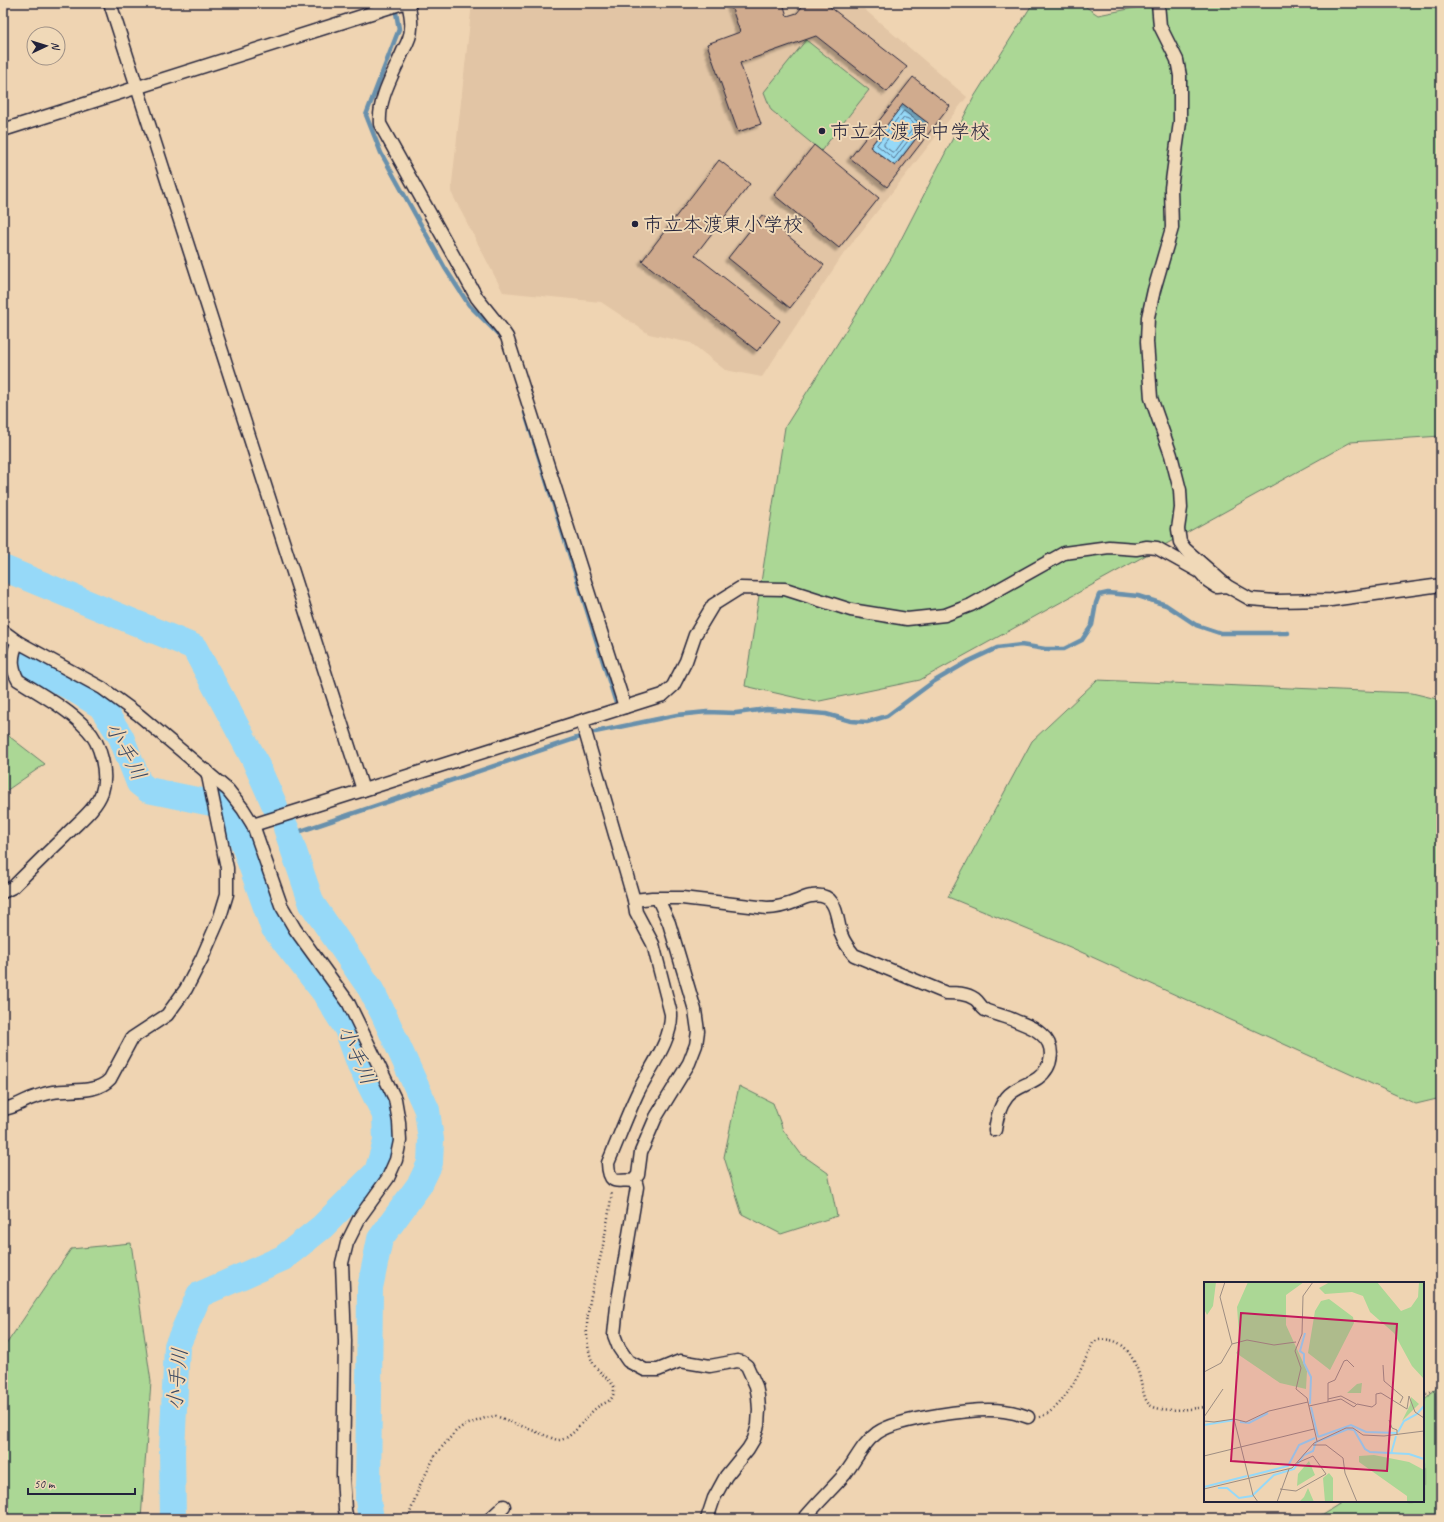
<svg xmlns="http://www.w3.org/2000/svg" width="1444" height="1522" font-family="Caveat,'Klee One',sans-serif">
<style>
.built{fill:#e2c5a5}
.green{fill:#abd795;stroke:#667c68}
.water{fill:#96d9f8;stroke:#6890ac}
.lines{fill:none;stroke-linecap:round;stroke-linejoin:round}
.shore{stroke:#506b87;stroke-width:1}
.stream{stroke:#6890ac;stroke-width:4.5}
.river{stroke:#96d9f8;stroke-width:26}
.building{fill:#d0ab8e;stroke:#22223b;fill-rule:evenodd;filter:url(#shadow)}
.street-casing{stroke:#22223b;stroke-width:15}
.path{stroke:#22223b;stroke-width:2.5;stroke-dasharray:1 3;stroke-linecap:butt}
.street{stroke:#f0d9b8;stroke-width:12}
.poi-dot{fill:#22223b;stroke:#f0d9b8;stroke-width:1.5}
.labels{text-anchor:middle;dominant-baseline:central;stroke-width:4;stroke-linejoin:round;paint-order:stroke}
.poi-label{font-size:20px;fill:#22223b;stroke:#f0d9b8;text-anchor:start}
.water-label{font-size:21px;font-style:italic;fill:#394761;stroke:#f0d9b8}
.inset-river{fill:none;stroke:#96d9f8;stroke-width:2}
.inset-road{fill:none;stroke:#9d8d82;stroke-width:1}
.view{fill:#c2185b;fill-opacity:0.15;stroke:#c2185b;stroke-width:2}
.inset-edge{fill:none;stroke:#22223b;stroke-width:2}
</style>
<defs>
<filter id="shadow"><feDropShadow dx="-3.5" dy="3.5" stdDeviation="1" flood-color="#0004"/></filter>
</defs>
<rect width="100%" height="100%" fill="#efd4b2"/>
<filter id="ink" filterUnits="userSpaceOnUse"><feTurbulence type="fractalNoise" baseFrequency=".025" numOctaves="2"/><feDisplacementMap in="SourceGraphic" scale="8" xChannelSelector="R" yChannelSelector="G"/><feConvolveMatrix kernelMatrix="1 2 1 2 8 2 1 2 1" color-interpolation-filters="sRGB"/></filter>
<g filter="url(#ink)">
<path class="built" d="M472,3h385l110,94 -125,159 -80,121 -37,-7 -34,-27 -42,-9 -48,-32 -98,-10 -52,-100z"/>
<g class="green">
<path d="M1033,3h47l18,12 62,-12h281v433l-90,6 -431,238 -105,22 -70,-16 40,-259 107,-170 82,-160z"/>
<path d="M806,40l63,50 -48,61 -50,-41 -7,-18z"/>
<path d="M1097,680l315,13 29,7v398l-25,6 -346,-157 -122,-50 84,-156z"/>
<path d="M3,729l7,8 35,27 -42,29z"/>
<path d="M739,1086l34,17 10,27 18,24 27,19 9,43 -56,18 -39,-20 -18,-57z"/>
<path d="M131,1243l20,139 -10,137h-138v-170l68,-100z"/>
<path d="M1441,1381v138h-126l29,-18h79v-97z"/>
</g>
<path class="water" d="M903,104l25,19 -33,43 -25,-19z"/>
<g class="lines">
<g class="shore">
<path d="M904,111l17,13 -27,35 -17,-14z"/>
<path d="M904,118c3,-1 10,4 10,8l-19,26h-3l-8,-6v-2z"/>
</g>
<g class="stream">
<path d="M395,7l4,22 -33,86 15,38 64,115 24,37 32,32"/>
<path d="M525,413l90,287"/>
<path d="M595,732l82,-17 30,-3 29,1 31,-4 59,5 25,7 16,1 20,-6 46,-34 36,-21 28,-13 24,-3 24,4h19l18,-9 10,-15 4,-22 3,-8 9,-2 30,3 28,9 30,20 24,8h68"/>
<path d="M289,835l291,-98"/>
</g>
<g class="river">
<path d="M3,568l191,79 60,112 21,47"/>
<path d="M3,651l67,36 31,19 20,31 18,46 9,7 73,15 13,12 39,110 51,65 23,37 13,36 25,50 1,27 -9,30 -55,55 -39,31 -84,37 -22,51 -5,105 1,68"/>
<path d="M286,828l26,76 58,84 13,25 44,97 4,30 -1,23 -10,21 -40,55 -10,49 -2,212 3,19"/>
</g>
</g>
<g class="building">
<path d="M730,3h53l4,13 10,-3 8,-10h20l82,64 -20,25 -71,-56 -76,27 21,61 -23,8 -31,-88 33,-12z"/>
<path d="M913,77l37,29 -63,81 -37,-29zM903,104l25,19 -33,43 -25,-19z"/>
<path d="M814,145l65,53 -40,50 -65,-53z"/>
<path d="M719,160l31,24 -55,71 85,66 -23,30 -115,-90z"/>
<path d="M762,215l62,50 -34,43 -62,-50z"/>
</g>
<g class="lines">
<g class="street-casing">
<g id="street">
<path d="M110,3l253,787"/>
<path d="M408,3c2,8 4,16 3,25 0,8 -4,16 -8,23 -10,24 -25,47 -23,73l97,174 24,30 6,9 118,370"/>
<path d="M1158,3l2,23 17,34 3,16v46l-9,66 1,40 -18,62 -6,27 -1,25 4,56 20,57 9,35 1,18 -3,21 2,13 5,7 42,37 23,13 25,2 56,-1 110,-15"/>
<path d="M3,130l400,-127"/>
<path d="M3,631l15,11 84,46 37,27 89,75 15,19 10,16 28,80 14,24 53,73 47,97 4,23 1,19 -4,19 -8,18 -28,39 -13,26 -5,20 3,78 -2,134 2,35 2,9"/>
<path d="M582,721l52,179 2,12 17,32 18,70c1,27 -22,55 -33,78 -11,23 -20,48 -30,71 1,30 16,11 28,20l1,4 -20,119 -3,29 5,13 9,13 17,9h13l22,-9 30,5 27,-5 5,1 5,4 9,20 2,10 1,14 -1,15 -4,14 -6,10 -22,27 -12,22 -7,21"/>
<path d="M253,825l410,-130 10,-9 13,-25 9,-26 18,-30 27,-17 45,1 66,21 56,9 38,-4 26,-10 93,-52 45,-6 27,2 11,-2 10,1 43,24 8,9 9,6 10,-1"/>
<path d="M3,892l10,-5c17,-17 34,-34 52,-51 12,-13 31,-27 37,-44 6,-18 -1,-49 -15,-63 -19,-20 -45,-34 -69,-49 -7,-12 -7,-25 0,-38"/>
<path d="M634,900l18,-2h30l85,10c11,0 20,-3 30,-7 5,-2 10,-5 15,-5 26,-4 24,21 29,38 3,8 8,15 13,21l92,38c10,0 20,0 29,6 4,3 6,8 10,11 9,4 20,6 29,10 9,4 20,7 27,14 15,12 12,33 -3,44 -10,7 -23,9 -31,19 -8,10 -10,21 -12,33"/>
<path d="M3,1109c12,-1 21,-9 32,-12 6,-2 12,-4 18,-5 19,-3 43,2 57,-13l22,-41 35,-23 19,-26 16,-31 18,-41 7,-23v-26l-20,-97"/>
<path d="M633,1181l5,-6 3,-23 15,-35 33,-54 7,-18 2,-14 -3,-21 -26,-87 -11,-24"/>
<path d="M490,1519l14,-13"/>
<path d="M804,1519c13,-16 28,-30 41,-45 11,-14 17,-30 32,-41 21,-15 101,-26 127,-22 9,1 16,3 24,6"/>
</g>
</g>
<g class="path">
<path d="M1423,1396l18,-9"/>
<path d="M1040,1417c27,-10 41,-49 53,-74 5,-4 11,-4 17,-3 19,3 27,26 31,42 2,8 3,18 9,23 10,8 42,4 55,2"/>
<path d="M408,1519l11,-32 17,-33 20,-23 7,-5 22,-8 11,-2 61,24c15,1 27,-22 38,-31 4,-4 12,-6 16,-10 3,-4 3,-8 3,-12 -5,-10 -18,-15 -22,-26 -13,-35 2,-76 10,-111 4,-19 7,-38 10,-58"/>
</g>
<use href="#street" class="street"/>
</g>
</g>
<g class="poi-dot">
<circle cx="822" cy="131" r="4"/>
<circle cx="635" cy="224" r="4"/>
</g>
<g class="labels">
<g class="poi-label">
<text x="830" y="131">市立本渡東中学校</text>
<text x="643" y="224">市立本渡東小学校</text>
</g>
<g class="water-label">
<text transform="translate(126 751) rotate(62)">小手川</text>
<text transform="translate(357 1055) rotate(66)">小手川</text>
<text transform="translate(177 1379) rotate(-85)">小手川</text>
</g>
</g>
<g transform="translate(1204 1282)">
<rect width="220" height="220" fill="#efd4b2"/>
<path d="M0,0h12l-3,24 -6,9 -3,-6zM44,0h56l-18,13v30l21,46 -1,18 -26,-6 -44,-30 4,-5 -3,-41zM126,0h47l24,29 10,-4 7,-10 1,-15h5v97l-12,-13 -18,-33 -24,-21 -7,-16 -11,-4 -27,2 -6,-6zM125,17l24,18 1,6 -24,47 -22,-17 7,-42 6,-10zM158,101l-1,10h-14l10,-9zM207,115l8,7 -17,17 8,-16zM170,173l35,7 15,8v32h-17v-6l-48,-34v-6zM105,179l6,14 -18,11 1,-12zM125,191l4,5v24h-8l-2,-24zM104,206l6,14h-15l5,-5z" fill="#abd795"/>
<path class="inset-river" d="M101,51l-5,18 4,3v9l7,14 -1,27M107,125l7,30M36,140l9,1 19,-10M0,143l30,-5M194,150l6,-11 13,-7 7,-8M114,155l33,-12 15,7 31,1M187,172l5,-18M45,194l39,-10 11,-21 16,-7M0,205l43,-11M14,206h9l12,10 13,-2 22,-21 20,-6 10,-14 9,-4 3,-9 32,-13 6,1 11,19 5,3 39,2 15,5"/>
<path class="inset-road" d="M109,0l-10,14 -1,38 -7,17 6,17 -5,21 11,9 10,43M28,62l15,-4 27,5 22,-3M0,68v22M179,83l1,16 19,16 -3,6M0,90l17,-9 11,-19 -12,-47 5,-15M124,117l13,-3 15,8M124,120v-19l7,-3 9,-19 3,-1 7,7M105,124l32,-7 13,8 3,-3 15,3 4,-3v-10l5,-1 26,16 2,-13 6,16 9,6M0,135l19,-28M30,137l12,3 23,-11 39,-9M185,138l3,8 5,2v5M0,139l10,1 20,-3 19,76 5,7M109,163h13l17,13 2,15 12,29M0,174l110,-27M0,207l88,-21 22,-25 32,-15h7l10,7 21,1 40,-5M76,207l16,2 30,-17 -13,-18 -16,7M73,220l12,-33"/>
<path class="view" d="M37,31l156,11 -10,147 -156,-10z"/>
<rect width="220" height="220" class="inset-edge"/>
</g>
<rect width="1444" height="1522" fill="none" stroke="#f0d9b8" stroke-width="16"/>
<rect x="8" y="8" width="1428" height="1506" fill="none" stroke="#22223b" stroke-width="1.5" filter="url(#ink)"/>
<g transform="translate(46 46) rotate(86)"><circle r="19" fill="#f0d9b8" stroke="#9e9086"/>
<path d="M0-3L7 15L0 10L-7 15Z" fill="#22223b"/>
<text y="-6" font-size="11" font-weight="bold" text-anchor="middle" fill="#22223b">N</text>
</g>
<path d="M28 1488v6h107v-6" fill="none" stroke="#22223b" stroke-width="2"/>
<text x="34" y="1488" font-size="12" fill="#22223b" stroke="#f0d9b8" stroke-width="3" paint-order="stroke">50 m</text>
</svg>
